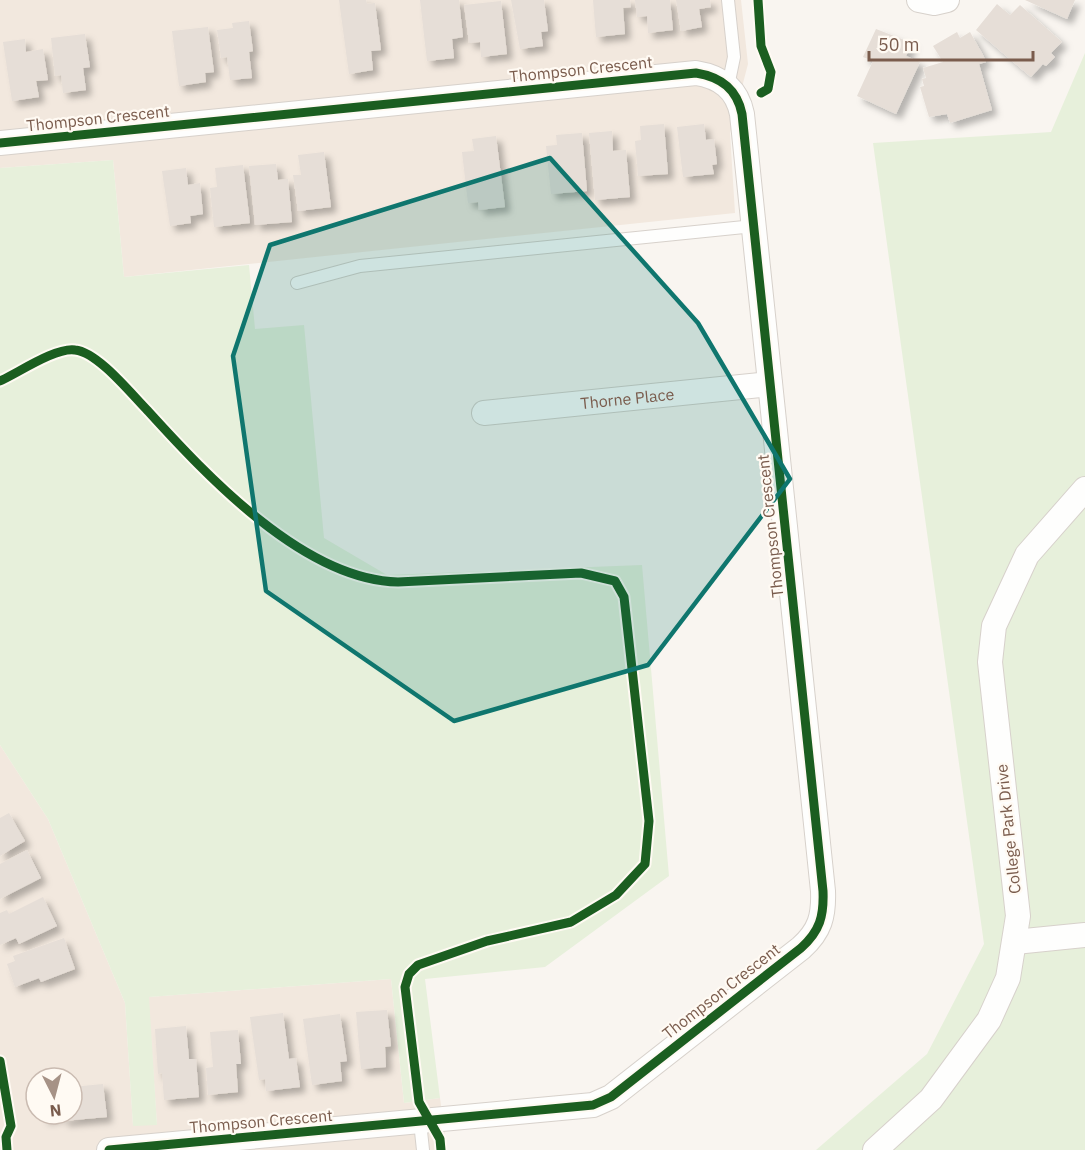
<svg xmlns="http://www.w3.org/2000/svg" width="1085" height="1150" font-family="'IBM Plex Sans',sans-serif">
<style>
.residential{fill:#f2e8de;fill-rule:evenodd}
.green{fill:#e7f0db}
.building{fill:#e6ded7;filter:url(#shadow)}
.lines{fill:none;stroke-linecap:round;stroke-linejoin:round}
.service-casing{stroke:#d7d1cb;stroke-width:14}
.minor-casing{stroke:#d7d1cb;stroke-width:26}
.service{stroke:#fefefd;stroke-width:12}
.minor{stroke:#fefefd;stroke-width:24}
.cycleway-casing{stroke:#fffaf3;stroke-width:13}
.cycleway{stroke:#1b5e20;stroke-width:9}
.marked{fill:#0f766e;fill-opacity:0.2;stroke:#0f766e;stroke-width:4.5;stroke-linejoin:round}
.labels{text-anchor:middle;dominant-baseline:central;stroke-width:4.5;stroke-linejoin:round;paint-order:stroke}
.street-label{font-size:16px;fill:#7a5c4d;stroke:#fffaf3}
</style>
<defs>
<filter id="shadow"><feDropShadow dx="5.5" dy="5.5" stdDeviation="3" flood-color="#0004"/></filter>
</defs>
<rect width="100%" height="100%" fill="#f9f5f0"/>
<g class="residential">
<path d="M0,0h741l7,64 -18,69 5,80 -611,64 -11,-117 -113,8z"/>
<path d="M0,745l48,74 77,184 8,122h24l-9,-128 243,-18 13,124 36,-5 7,52h-447zM36,1078h36v36h-36z"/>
</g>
<g class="green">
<path d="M1085,53v1097h-269l111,-96 57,-110 -111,-801 178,-11z"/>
<path d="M113,160l11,117 125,-12 6,64 49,-4 20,213 63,37 255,-10 27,311 -124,91 -120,12 15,119 -36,5 -13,-124 -242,18 8,128 -24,1 -8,-123 -77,-184 -48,-74v-577z"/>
</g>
<g class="building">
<path d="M339,0h27l1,4 8,-1 6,47 -10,1 2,19 -24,4z"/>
<path d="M420,0h39l4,37 -11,2 2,19 -27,3z"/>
<path d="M511,0h33l4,31 -7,1 2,14 -23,3z"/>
<path d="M593,0h37l1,7 -8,1 2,26 -29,3z"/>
<path d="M635,0h35l3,30 -25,3 -1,-17 -10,1z"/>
<path d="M676,0h34l1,7 -12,2 3,18 -21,4z"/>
<path d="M1025,0h50l-8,19z"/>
<path d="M501,1l6,53 -26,3 -1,-15 -11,1 -5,-38z"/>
<path d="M997,4l13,11 10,-10 42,37 -11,11 4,4 -9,9 -3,-2 -12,13 -55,-47z"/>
<path d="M249,21l4,30 -4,1 3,26 -22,2 -3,-23 -6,1 -4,-28 16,-2 -1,-5z"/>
<path d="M208,27l6,45 -9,1 1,9 -27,4 -7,-55z"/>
<path d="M876,29l36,14 -6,13 14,6 -24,52 -39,-18 16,-35 -10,-4z"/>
<path d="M957,32l3,6 10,-6 13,23 3,7 -7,2 13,46 -42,13 -3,-9 -18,3 -9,-30 4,-1 -2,-7 4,-1 -3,-10 20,-6 -10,-16z"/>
<path d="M85,34l5,33 -7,1 3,22 -23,3 -2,-18 -6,1 -4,-38z"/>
<path d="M25,39l1,13 17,-3 5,31 -12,1 3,16 -27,4 -9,-59z"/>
<path d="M664,124l4,50 -30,2 -3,-35 6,-1 -1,-14z"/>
<path d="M704,124l2,16 8,-1 3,25 -5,1 2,9 -31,3 -6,-50z"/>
<path d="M612,131l1,20 13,-1 4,47 -35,3 -6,-67z"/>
<path d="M582,133l5,58 -36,3 -5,-48 11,-1 -1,-10z"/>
<path d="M496,136l9,71 -26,3 -1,-8 -10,1 -6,-51 12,-1 -2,-12z"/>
<path d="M324,152l7,55 -33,4 -5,-36h8l-3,-20z"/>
<path d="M276,164l2,16 10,-1 4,43 -37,3 -6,-59z"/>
<path d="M243,165l7,58 -36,4 -4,-39 7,-1 -2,-19z"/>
<path d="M186,168l2,17 12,-2 3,31 -13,2 1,7 -21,3 -8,-55z"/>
<path d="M9,813l16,28 -25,15v-38z"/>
<path d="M27,850l14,28 -41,21v-35z"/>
<path d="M43,897l14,29 -38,18 -3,-6 -16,7v-32l7,-3 2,4z"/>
<path d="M64,938l11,31 -34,13 -2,-4 -24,9 -8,-23 8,-3 -2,-5z"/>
<path d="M387,1010l4,36 -6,1 1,20 -25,2 -5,-57z"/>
<path d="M283,1013l6,46 7,-1 4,29 -34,4 -1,-12 -6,1 -9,-63z"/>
<path d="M340,1014l7,47 -7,1 2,19 -30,4 -9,-66z"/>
<path d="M186,1026l3,33h7l3,38 -35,3 -2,-27 -4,1 -3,-45z"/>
<path d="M238,1030l3,34h-5l2,28 -30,3 -2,-27 7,-1 -3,-35z"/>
<path d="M103,1084l4,33 -44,4v-5l-20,3 -1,-5h30v-27z"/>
</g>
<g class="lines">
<g class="service-casing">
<g id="service">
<path d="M728,0l6,57 -6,29"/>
<path d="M297,283l63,-17 394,-40"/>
<path d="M420,1122l3,28"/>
</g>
</g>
<g class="minor-casing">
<g id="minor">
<path d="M919,0l15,3 13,-3"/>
<path d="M0,143l696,-70c25,4 41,16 46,41l81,777c1,25 -3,40 -22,57l-190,149 -18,8 -484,45"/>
<path id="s1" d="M484,413l286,-29"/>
<path d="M1015,942l70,-7"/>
<path d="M875,1150l56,-51 58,-79 19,-42 10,-62 -28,-254 4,-36 33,-71 58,-66"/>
</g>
</g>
<use href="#service" class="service"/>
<use href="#minor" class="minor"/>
<g class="cycleway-casing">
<g id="cycleway">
<path d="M758,0l3,46 10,26 -3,17 -7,4"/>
<path d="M0,143l696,-70c25,4 41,16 46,41l81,777c1,25 -3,40 -22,57l-190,149 -18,8 -484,45"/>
<path d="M0,381c18,-8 56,-34 75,-31 23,2 57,45 73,61 59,65 156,169 250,171l183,-9 34,8 9,16 25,224 -4,43 -29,31 -45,27 -84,19 -69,24 -9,9 -4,13 14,115 21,37 1,11"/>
<path d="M0,1061l11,65 -5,11 1,13"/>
</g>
</g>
<use href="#cycleway" class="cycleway"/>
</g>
<path class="marked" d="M550,158l148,165 92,156 -142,186 -194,56 -188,-130 -33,-235 37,-111z"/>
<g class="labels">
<g class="street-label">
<text transform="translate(581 69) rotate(-6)">Thompson Crescent</text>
<text transform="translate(98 118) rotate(-6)">Thompson Crescent</text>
<text stroke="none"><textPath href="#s1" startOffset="144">Thorne Place</textPath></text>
<text transform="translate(770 526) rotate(-96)">Thompson Crescent</text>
<text transform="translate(1008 829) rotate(-96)">College Park Drive</text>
<text transform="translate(721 991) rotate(-38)">Thompson Crescent</text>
<text transform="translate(261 1121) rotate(-5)">Thompson Crescent</text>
</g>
</g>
<g transform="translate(54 1096) rotate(174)"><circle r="28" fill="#fffaf3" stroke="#cabbb1" stroke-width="1.5"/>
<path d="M0-4.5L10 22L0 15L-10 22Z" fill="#a69286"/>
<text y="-9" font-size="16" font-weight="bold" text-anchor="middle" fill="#7a5c4d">N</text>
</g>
<path d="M869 51v9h164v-9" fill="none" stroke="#7a5c4d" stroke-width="3"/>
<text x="878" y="51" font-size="18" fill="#7a5c4d" stroke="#fffaf3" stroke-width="4.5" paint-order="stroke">50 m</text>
</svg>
